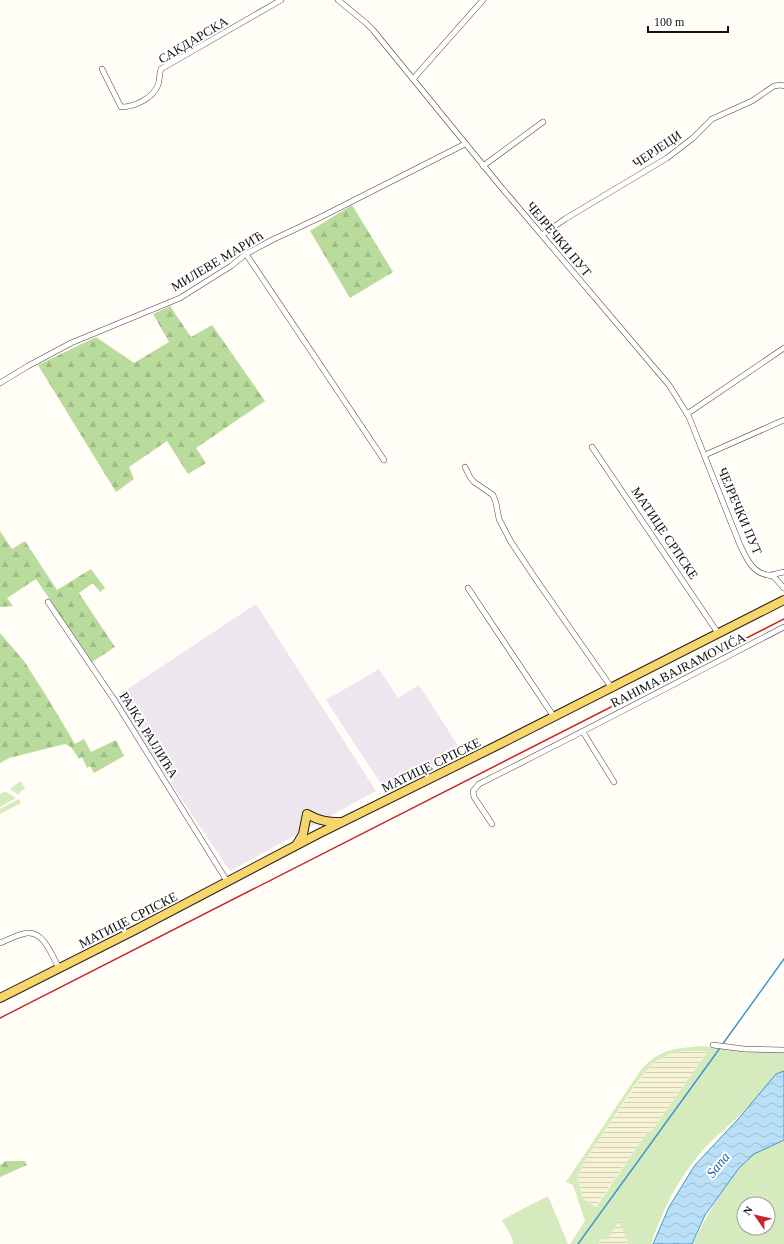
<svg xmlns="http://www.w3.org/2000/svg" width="784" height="1244" font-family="'Times New Roman',serif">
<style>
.industrial{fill:#eee6ef}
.farmland{fill:url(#farmland-rules)}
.grass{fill:#d5ebbd;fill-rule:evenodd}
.forest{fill:url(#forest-firs)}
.water{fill:url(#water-waves);stroke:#3f96cf}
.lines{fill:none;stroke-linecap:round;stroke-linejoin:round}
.stream{stroke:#3f96cf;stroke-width:1.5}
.street-casing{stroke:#444;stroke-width:6}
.primary-casing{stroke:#222;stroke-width:10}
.street{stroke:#fff;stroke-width:5}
.primary{stroke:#f9d66b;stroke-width:8}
.rail{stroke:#c4262e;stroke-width:1.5}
.labels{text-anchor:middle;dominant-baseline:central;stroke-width:4;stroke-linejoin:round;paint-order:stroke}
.street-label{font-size:13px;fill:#111;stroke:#fff}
.water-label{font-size:14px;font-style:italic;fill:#1768a6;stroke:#fff}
</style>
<defs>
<pattern id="farmland-rules" width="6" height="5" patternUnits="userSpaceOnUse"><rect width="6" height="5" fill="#f6f3d4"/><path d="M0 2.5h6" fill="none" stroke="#d2cfb5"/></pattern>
<pattern id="forest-firs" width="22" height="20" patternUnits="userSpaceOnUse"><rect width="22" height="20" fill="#b9dc9c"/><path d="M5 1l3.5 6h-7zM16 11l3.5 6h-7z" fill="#9ebc85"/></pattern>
<pattern id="water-waves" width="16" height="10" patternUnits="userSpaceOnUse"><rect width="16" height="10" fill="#b9e0f7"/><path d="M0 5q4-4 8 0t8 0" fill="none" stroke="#9ebfd3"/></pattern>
</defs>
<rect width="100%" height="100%" fill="#fffdf5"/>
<g class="industrial">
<path d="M256,604l120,187 -146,80 -116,-173z"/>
<path d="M379,669l19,29 21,-13 43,67 -69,36 -12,-4 -55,-84z"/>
</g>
<g class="farmland">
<path d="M685,1051h23l-57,81 -3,-1 -53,76 -12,-8 -4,-17 -2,-4 8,-17 50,-75 19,-24 15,-8z"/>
<path d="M619,1219l9,25h-29l3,-5 6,-1z"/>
</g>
<g class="grass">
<path d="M21,781l4,8 -6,3 1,3 -9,-5v-2z"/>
<path d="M4,792h2l10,6 -16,9v-13z"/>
<path d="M19,799l2,4 -21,11v-5z"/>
<path d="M704,1046c26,3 53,8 80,5v20c-14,9 -23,22 -34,34 -17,18 -37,32 -52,51 -22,26 -36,56 -47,88h-23l-9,-24 -11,19h-6l-3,5h-29l15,-23 -12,-36 -7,-3 74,-111c18,-22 36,-23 64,-25zM685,1051h23l-57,81 -3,-1 -52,76 -13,-8 -4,-17 -2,-4 8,-17 49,-75 20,-24 15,-8z"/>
<path d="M784,1135v109h-91c14,-29 30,-59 53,-83 10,-10 26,-19 38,-26zM744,1204h24v24h-24z"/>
<path d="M548,1196l20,48h-55l-1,-6 -10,-18z"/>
</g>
<g class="forest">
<path d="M352,205l41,67 -43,26 -40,-67z"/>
<path d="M170,306l21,31 21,-12 53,76 -69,47 10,15 -18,11 -21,-33 -38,26 5,12 -18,13 -78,-127 58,-28 38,26 35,-21 -16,-28z"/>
<path d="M0,531l12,18 13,-8 32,49 34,-21 14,19 -5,4 -7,-9 -14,10 36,54 -23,15 -56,-83 -29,19 6,8 -13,1z"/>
<path d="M0,633l24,28 23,36 28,47 9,-5 7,13 25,-12 8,16 -30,17 -4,-7 -3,2 -5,-11 -3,2 -8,-12 -6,-3 -56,14 -9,5z"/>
<path d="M6,1161h19l2,4 -27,12v-12z"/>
</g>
<path class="water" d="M784,1071v69l-30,14 -15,14 -34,47 -13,29h-39l16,-37 26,-42 45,-48 36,-43z"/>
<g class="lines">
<g class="stream">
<path d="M722,1045l62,-86"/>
<path d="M578,1244l142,-196"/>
</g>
<g class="street-casing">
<g id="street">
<path d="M338,0l28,23 7,7 128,157 168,198 20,32 51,128c6,12 12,28 28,30 5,0 11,-2 16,-3"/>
<path d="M102,69l19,38c14,0 32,-9 37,-22 2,-5 1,-11 3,-16l120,-69"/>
<path d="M413,79l70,-79"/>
<path d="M483,166l60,-44"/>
<path d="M542,235l23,-16 102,-61 26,-20 19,-19 40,-18 22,-15 7,-1 3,1"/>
<path d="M246,254l138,206"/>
<path d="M0,383l28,-17 43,-23 109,-45 51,-32 15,-12 26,-14 47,-22 146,-74"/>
<path d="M687,414l97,-66"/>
<path d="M592,447l126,186"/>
<path d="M705,455l79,-35"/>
<path d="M465,467l5,10 4,5 19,13 3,8 3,16 12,23 24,36 76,109"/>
<path d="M768,575l6,2 10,11"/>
<path d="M468,588l86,129"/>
<path d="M48,602l67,99 112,180"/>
<path d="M583,732l31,50"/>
<path d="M492,824l-18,-27 -1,-6 6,-7c102,-51 203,-104 305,-157"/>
<path d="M0,943c8,-3 18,-9 27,-10 17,-2 25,23 32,35"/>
<path d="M713,1045l31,4 40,1"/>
</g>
</g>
<g class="primary-casing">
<g id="primary">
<path d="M297,844l6,-10 4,-20c13,7 20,8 34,8"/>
<path d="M0,998l135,-68 183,-96 180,-89 286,-145"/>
</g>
</g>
<use href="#street" class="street"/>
<use href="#primary" class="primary"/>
<path class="rail" d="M0,1018l784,-399"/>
</g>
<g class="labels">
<g class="street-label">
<text transform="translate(193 40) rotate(-31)">САКДАРСКА</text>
<text transform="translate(657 149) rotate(-34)">ЧЕРЈЕЦИ</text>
<text transform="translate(559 239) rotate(50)">ЧЕЈРЕЧКИ ПУТ</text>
<text transform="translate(217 261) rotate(-31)">МИЛЕВЕ МAРИЋ</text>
<text transform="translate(740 511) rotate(67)">ЧЕЈРЕЧКИ ПУТ</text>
<text transform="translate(665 533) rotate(56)">МАТИЦЕ СРПСКЕ</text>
<text transform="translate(678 670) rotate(-27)">RAHIMA BAJRAMOVIĆA</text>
<text transform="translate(149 735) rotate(58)">РАЈКА РАЈЛИЋА</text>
<text transform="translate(431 765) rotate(-26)">МАТИЦЕ СРПСКЕ</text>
<text transform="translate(128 920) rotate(-27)">МАТИЦЕ СРПСКЕ</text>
</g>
<g class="water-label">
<text transform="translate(718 1165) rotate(-51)">Sana</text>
</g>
</g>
<g transform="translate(756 1216) rotate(304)"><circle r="19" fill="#ffffff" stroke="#a0a0a0"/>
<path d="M0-3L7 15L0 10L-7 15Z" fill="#c4262e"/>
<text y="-6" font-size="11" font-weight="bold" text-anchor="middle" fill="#111111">N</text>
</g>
<path d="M648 26v6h80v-6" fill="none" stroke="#111111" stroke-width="2"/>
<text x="654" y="26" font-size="12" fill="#111111" stroke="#ffffff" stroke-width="3" paint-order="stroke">100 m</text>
</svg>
